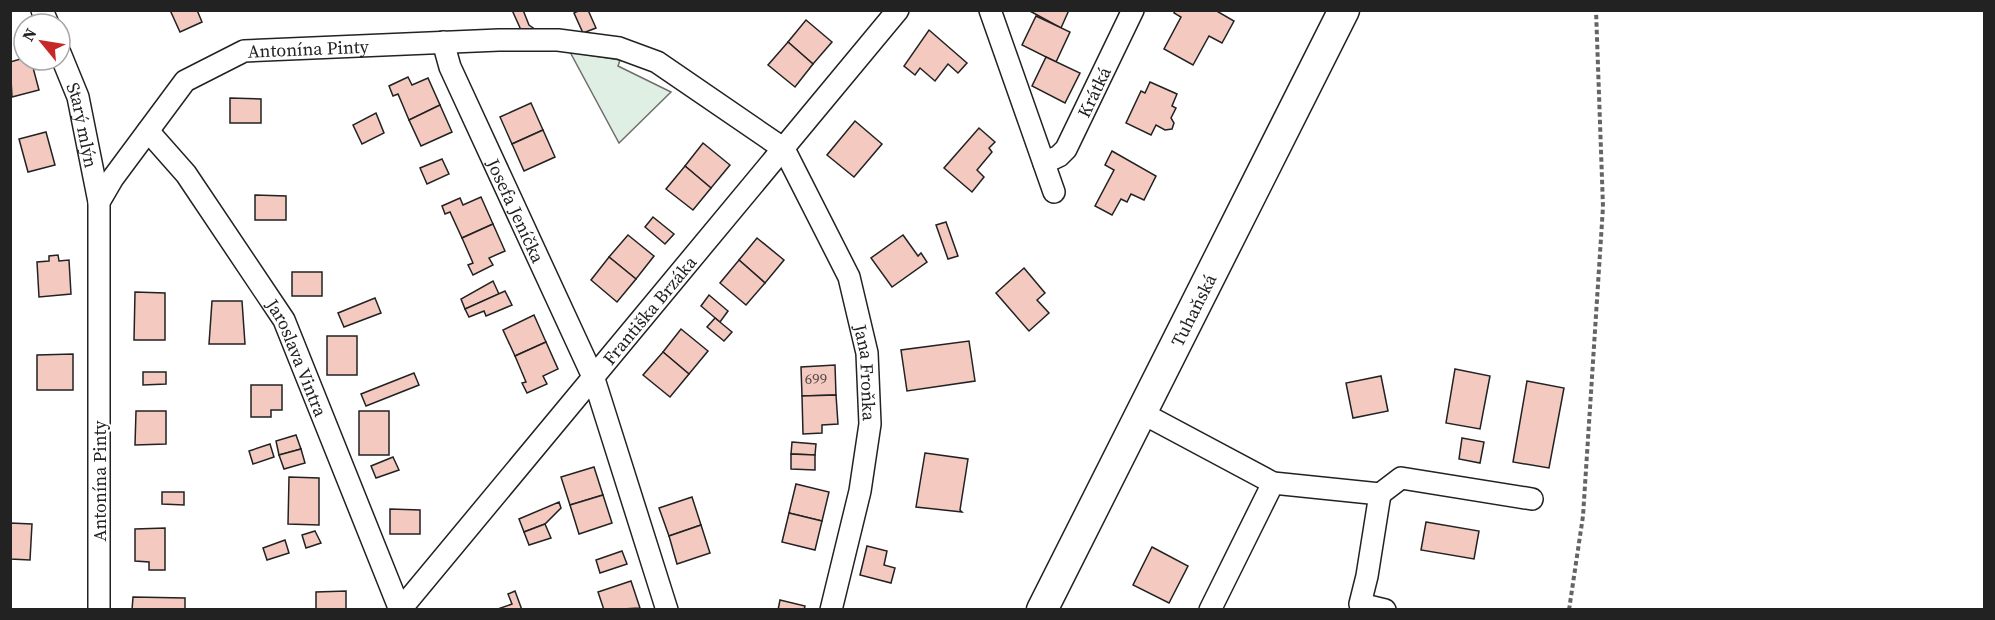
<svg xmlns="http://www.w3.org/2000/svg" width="1995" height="620" font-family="'Source Serif 4',serif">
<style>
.green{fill:#e0efe3;stroke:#6f6f6f;stroke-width:1.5}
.building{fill:#f3c9c0;stroke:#222;stroke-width:1.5}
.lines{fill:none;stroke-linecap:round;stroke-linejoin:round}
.street-casing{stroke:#222;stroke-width:24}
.secondary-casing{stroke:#222;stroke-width:33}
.path{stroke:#646464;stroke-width:4;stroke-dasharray:4.5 3;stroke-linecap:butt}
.street{stroke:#fff;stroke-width:21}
.secondary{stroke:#fff;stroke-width:30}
.labels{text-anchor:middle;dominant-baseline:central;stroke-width:4.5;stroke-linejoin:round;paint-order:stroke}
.number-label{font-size:15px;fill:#564c4a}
.street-label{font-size:18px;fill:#222;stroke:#fff}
</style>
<rect width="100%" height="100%" fill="#fff"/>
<path class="green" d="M570,52l50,8 -2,6 53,26 -52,51z"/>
<g class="building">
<path d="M170,10h27l5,12 -22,10z"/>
<path d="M512,10h11l6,15 7,5h-15z"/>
<path d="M580,10h8l8,18 -13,5 -9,-20z"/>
<path d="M1028,10h41l-8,18z"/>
<path d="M1175,10h40l19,11 -12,22 -13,-7 -16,29 -29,-16 17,-32 -7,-4z"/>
<path d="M1036,16l34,16 -14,30 -34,-17z"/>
<path d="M806,20l26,22 -19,22 -25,-22z"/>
<path d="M929,30l38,33 -9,10 -10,-9 -13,17 -15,-13 -5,7 -11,-9z"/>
<path d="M788,42l25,22 -18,23 -27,-22z"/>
<path d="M1046,57l34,16 -15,30 -33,-17z"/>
<path d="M24,58l7,2 8,30 -27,7 -2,-35z"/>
<path d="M408,77l4,8 16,-7 12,27 -31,15 -11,-26 -5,2 -4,-10z"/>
<path d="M1150,82l27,12 -5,12 4,2 -5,10 3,5 -2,6 -7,1 -9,-5 -5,10 -25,-12 15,-32 4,2z"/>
<path d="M230,98l31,1v24h-31z"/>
<path d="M531,103l12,27 -31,14 -12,-27z"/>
<path d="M440,105l12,27 -31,14 -12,-26z"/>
<path d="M376,113l8,20 -22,11 -9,-19z"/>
<path d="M855,121l27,23 -28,33 -27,-22z"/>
<path d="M979,128l16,14 -6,6 3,4 -15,18 7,7 -12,15 -28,-24z"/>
<path d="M543,130l12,27 -31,14 -12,-27z"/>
<path d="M46,132l9,33 -27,7 -9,-33z"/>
<path d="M703,143l27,22 -19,23 -26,-22z"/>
<path d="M1112,151l44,25 -12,24 -13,-6 -4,8 -6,-3 -9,16 -17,-9 19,-36 -9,-5z"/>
<path d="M442,159l7,15 -22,10 -7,-16z"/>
<path d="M685,166l26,22 -18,22 -27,-21z"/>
<path d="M255,195l31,1v24h-31z"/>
<path d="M481,197l12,27 -31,14 -12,-26 -5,2 -3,-8 18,-8 3,7z"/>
<path d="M653,217l21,17 -9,10 -20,-17z"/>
<path d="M946,222l12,34 -10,3 -12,-34z"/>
<path d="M493,224l12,27 -16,7 4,7 -20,10 -5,-10 5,-2 -11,-25z"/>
<path d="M628,235l26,21 -18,23 -27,-22z"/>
<path d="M903,235l15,21 3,-3 6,9 -35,25 -21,-29z"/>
<path d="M757,238l27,22 -19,23 -26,-23z"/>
<path d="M58,255l1,6 10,-1 2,34 -32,3 -2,-35 12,-1v-5z"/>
<path d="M609,257l27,22 -19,23 -26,-22z"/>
<path d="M739,260l26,23 -19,22 -26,-22z"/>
<path d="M1024,268l21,25 -8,7 12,13 -20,18 -33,-38z"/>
<rect x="292" y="272" width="30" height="24"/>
<path d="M493,281l6,13 -34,15 -4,-10z"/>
<path d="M505,291l7,14 -26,11 -2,-5 -15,6 -4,-8z"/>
<path d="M135,292l30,1v47h-31z"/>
<path d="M709,295l19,16 -8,11 -19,-16z"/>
<path d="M375,298l6,15 -37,14 -6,-14z"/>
<path d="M212,301h30l3,43h-36z"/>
<path d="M534,315l12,27 -31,14 -12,-26z"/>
<path d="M715,318l17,14 -8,9 -17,-14z"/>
<path d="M681,329l27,22 -19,23 -26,-22z"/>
<rect x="327" y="336" width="30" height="39"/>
<path d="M969,341l6,40 -68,10 -6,-41z"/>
<path d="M546,342l12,27 -15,7 4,8 -20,9 -5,-10 4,-1 -11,-26z"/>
<path d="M663,352l26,22 -19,23 -27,-22z"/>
<path d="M73,354v36h-36v-35z"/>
<path d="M835,365l1,30 -34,1 -1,-29z"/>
<path d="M1455,369l35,7 -10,53 -34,-6z"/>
<path d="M143,372h23v12l-23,1z"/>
<path d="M414,373l5,12 -53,21 -5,-12z"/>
<path d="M1381,376l7,35 -35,7 -7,-35z"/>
<path d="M1527,381l37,7 -15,80 -36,-6z"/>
<path d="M251,385h31v25h-11v7h-20z"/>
<path d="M836,395l2,29 -16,1v8l-19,1 -1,-38z"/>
<path d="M136,411h30v33l-31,1z"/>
<rect x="359" y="411" width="30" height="44"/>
<path d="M296,435l5,14 -22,6 -3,-14z"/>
<path d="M1462,438l22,4 -4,21 -21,-4z"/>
<path d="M792,442l24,2 -1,11 -24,-1z"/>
<path d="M270,444l4,13 -21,7 -4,-13z"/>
<path d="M301,449l4,14 -21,6 -5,-14z"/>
<path d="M925,453l43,6 -8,51 2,2 -46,-5z"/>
<path d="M791,454l24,1v15l-24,-1z"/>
<path d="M393,457l6,13 -23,8 -5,-12z"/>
<path d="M594,467l9,28 -33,10 -9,-28z"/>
<path d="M289,477l30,1v47l-31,-1z"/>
<path d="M796,484l33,8 -7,29 -33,-8z"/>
<path d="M162,492h22v13l-22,-1z"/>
<path d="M603,495l9,28 -33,11 -9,-29z"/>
<path d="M692,497l9,28 -32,11 -10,-28z"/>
<path d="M559,502l2,6 -16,16 -21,8 -5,-13z"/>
<path d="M390,509l30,1v24h-30z"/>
<path d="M789,513l33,8 -7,29 -33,-8z"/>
<path d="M1426,522l53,9 -5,28 -53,-9z"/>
<path d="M10,523l22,1 -2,36 -20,-1z"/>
<path d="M545,524l6,14 -22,7 -5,-13z"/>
<path d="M701,525l9,28 -33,11 -8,-28z"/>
<path d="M165,528v42h-16v-8l-14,-1v-32z"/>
<path d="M315,531l6,12 -15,5 -4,-13z"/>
<path d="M285,540l4,13 -22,7 -4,-12z"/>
<path d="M867,546l20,5 -3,14 11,3 -4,15 -31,-8z"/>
<path d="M1152,547l36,19 -19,37 -36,-18z"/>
<path d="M622,551l5,13 -27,9 -4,-13z"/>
<path d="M631,581l9,27 -36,2 -6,-18z"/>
<path d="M346,591v19h-30v-18z"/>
<path d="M515,591l7,19h-27l17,-6 -4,-10z"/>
<path d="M133,597l52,1v12h-53z"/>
<path d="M780,600l25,6 -1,4h-26z"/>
</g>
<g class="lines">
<g class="street-casing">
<g id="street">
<path d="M42,10l6,14"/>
<path d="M990,10l64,182"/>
<path id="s1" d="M443,42l7,25 144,312 73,231"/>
<path id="s2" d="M60,53l18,44 21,105"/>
<path id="s3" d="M148,131l38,43 98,146 116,290"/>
<path id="s4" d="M1044,163l15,-7 7,-7 67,-139"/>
<path d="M1142,413l131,70 107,11 21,-16 131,21"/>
<path d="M1380,494l-13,82 -7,28 25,6"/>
<path id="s5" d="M99,610v-408l14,-24 72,-97 59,-30 255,-11h59l61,8 38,14 127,87 65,128 18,76 3,71 -10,67 -29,119"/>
<path id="s6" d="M400,610l498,-600"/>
<path d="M1210,610l63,-127"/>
</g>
</g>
<g class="secondary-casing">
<g id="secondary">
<path id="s7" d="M1042,610l302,-600"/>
</g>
</g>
<path class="path" d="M1569,610l14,-94 20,-309 -7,-197"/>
<use href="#street" class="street"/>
<use href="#secondary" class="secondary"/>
</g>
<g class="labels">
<g class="number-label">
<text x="816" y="378">699</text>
</g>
<g class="street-label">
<text stroke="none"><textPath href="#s5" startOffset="687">Antonína Pinty</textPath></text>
<text stroke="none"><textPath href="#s4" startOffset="90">Krátká</textPath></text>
<text stroke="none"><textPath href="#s2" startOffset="76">Starý mlýn</textPath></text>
<text stroke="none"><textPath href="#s1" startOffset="184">Josefa Jeníčka</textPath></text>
<text stroke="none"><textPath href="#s7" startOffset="336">Tuhaňská</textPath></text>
<text stroke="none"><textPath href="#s6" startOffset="390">Františka Brzáka</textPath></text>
<text stroke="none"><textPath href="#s3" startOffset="273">Jaroslava Vintra</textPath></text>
<text stroke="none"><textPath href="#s5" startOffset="1434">Jana Froňka</textPath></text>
<text transform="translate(99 481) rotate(-90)">Antonína Pinty</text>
</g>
</g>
<rect width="1995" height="620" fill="none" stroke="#222222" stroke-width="24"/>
<g transform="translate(42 42) rotate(300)"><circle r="28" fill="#ffffff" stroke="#a7a7a7" stroke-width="1.5"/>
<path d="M0-4.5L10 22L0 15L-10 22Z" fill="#c62828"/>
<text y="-9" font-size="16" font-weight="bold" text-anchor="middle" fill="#222222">N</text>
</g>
</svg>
